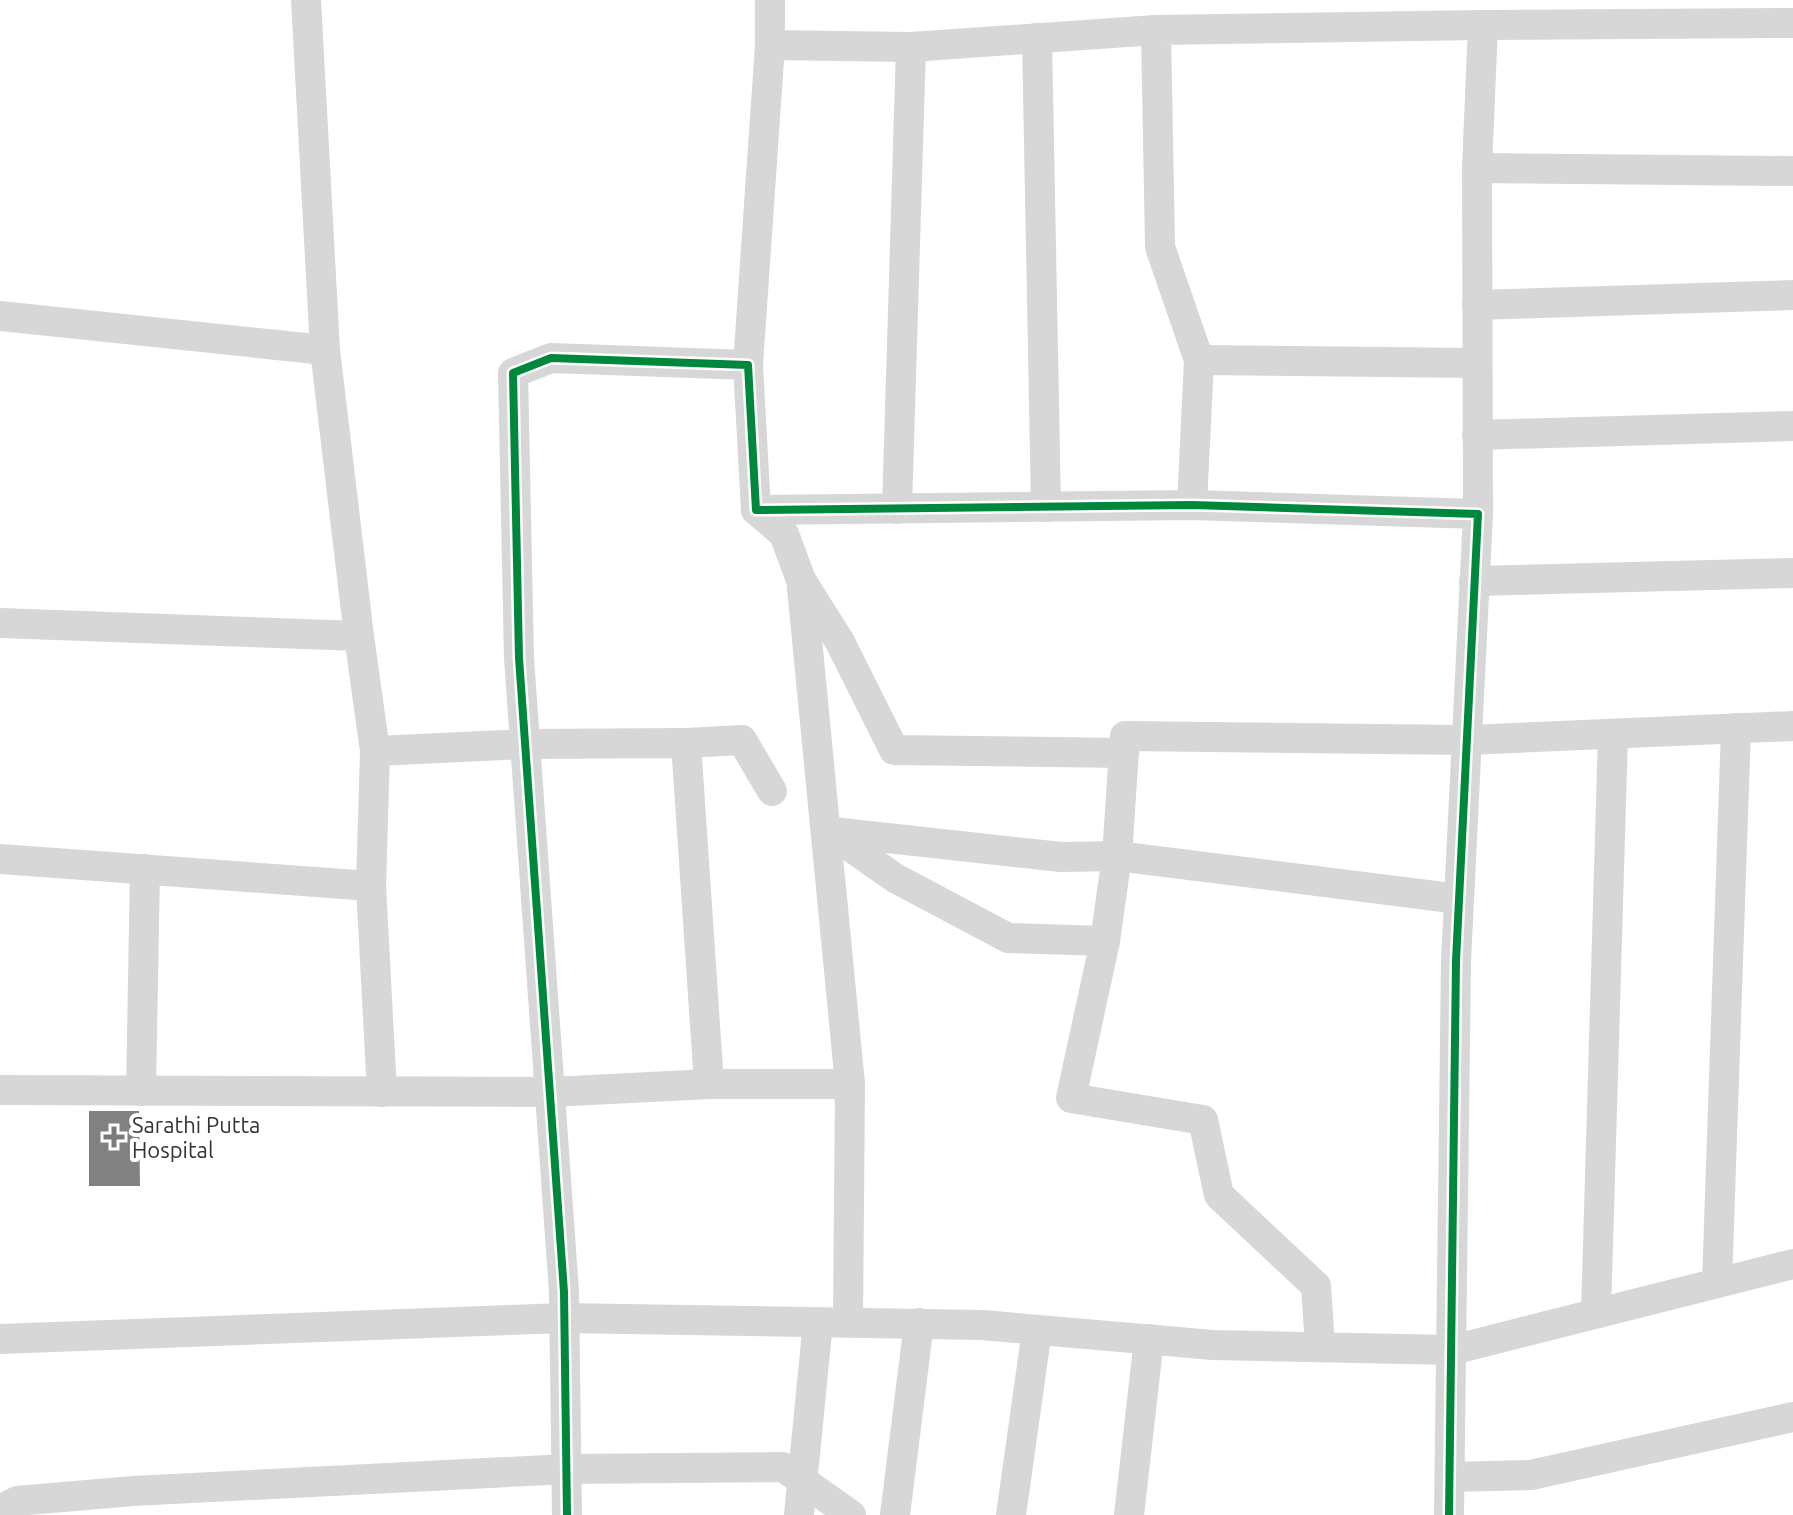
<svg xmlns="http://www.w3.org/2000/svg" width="1793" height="1515" font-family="Ubuntu,sans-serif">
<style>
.building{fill:#818181}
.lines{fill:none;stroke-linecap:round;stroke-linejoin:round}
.street{stroke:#d7d7d7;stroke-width:30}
.cycleway-casing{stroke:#fff;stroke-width:13}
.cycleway{stroke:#00873e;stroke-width:8}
.poi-dot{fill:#7a7a7a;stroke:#fff;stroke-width:3}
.labels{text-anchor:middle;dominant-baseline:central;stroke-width:8;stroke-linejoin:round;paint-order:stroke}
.poi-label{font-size:22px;fill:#333;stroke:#fff;text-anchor:start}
</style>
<rect width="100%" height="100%" fill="#fff"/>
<path class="building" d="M89,1111h50l1,75h-51z"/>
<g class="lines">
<g class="street">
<path d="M306,0l19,350 34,286"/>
<path d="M770,0v45"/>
<path d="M1037,38l9,469"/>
<path d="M1477,168l316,3"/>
<path d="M1477,305l316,-10"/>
<path d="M0,316l325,34"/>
<path d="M1199,360l276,3"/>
<path d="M748,365l22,-320 141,2 245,-17"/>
<path d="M1477,435l316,-9"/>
<path d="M1192,505l7,-145 -39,-113 -4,-217 327,-5"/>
<path d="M897,509l14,-462"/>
<path d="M756,510l28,24 17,46 39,62 54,108 230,3"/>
<path d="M1478,514l-1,-346 6,-143 310,-2"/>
<path d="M1474,581l319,-8"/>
<path d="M802,588l48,496"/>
<path d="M0,623l359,13 16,115 151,-7 160,-1 23,341h141l-2,238"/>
<path d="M686,743l56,-3 30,51"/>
<path d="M828,831l67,47 113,60 97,3 12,-85 8,-120 342,4 326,-14"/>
<path d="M833,832l228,25 56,-1 342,43"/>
<path d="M0,859l371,27 11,206"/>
<path d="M371,886l4,-135"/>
<path d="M1105,941l-34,157 132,22 16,75 97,91 4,61"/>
<path d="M0,1090l551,2 158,-8"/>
<path d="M141,1091l4,-222"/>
<path d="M1717,1283l19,-555"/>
<path d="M1596,1313l17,-579"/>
<path d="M0,1339l564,-21 418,7 231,20 239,5 341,-86"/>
<path d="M1450,1477l81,-2 262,-58"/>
<path d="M0,1510l17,-9 116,-10 434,-22 216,-2 68,48"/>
<path d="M567,1515l-3,-223 -45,-634 -6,-285 38,-15 197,7 8,145 436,-5 286,9 -22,447 -7,554"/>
<path d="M799,1515l19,-193"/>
<path d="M895,1515l24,-192"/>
<path d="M1011,1515l26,-185"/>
<path d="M1129,1515l20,-176"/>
</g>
<g class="cycleway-casing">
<path id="cycleway" d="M567,1515l-3,-223 -45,-634 -6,-285 38,-15 197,7 8,145 436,-5 286,9 -22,447 -7,554"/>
</g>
<use href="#cycleway" class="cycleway"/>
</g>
<path class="poi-dot" d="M110 1125h8v8h8v8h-8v8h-8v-8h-8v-8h8z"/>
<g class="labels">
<g class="poi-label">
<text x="132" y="1124">Sarathi Putta<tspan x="132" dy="25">Hospital</tspan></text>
</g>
</g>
</svg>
